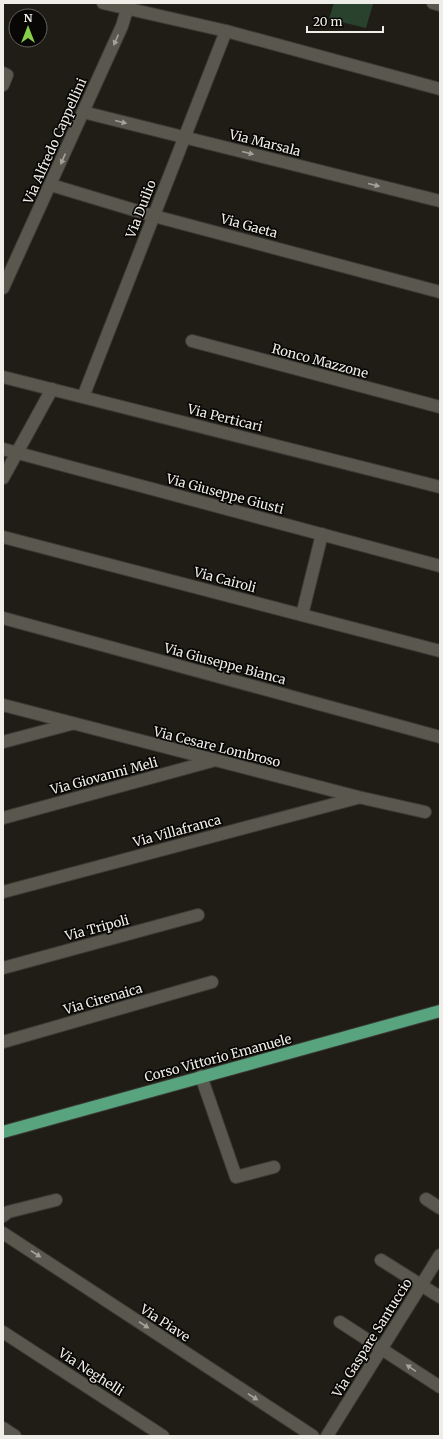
<svg xmlns="http://www.w3.org/2000/svg" width="443" height="1439" font-family="Merriweather,serif">
<style>
.green{fill:#29422e}
.lines{fill:none;stroke-linecap:round;stroke-linejoin:round}
.minor-casing{stroke:#3b3a35;stroke-width:14}
.major-casing{stroke:#3b3a35;stroke-width:14}
.minor{stroke:#5a574e;stroke-width:12}
.major{stroke:#58a47f;stroke-width:12}
.oneway{fill:#a4a29a}
.labels{text-anchor:middle;dominant-baseline:central;stroke-width:3.5;stroke-linejoin:round;paint-order:stroke}
.street-label{font-size:13px;fill:#eeede7;stroke:#080705}
</style>
<rect width="100%" height="100%" fill="#1f1d15"/>
<path class="green" d="M334,3l39,1 -7,24 -37,-9z"/>
<g class="lines">
<g class="minor-casing">
<g id="minor">
<path d="M103,3l123,28 214,58"/>
<path d="M433,3l7,2"/>
<path d="M3,73l4,2 -4,10"/>
<path d="M83,112l357,89"/>
<path d="M51,185l103,31 286,76"/>
<path d="M3,288l119,-262 7,-23"/>
<path d="M192,341l248,66"/>
<path d="M3,377l437,110"/>
<path d="M83,397l143,-366"/>
<path d="M3,449l437,117"/>
<path d="M3,478l49,-89"/>
<path d="M3,537l437,114"/>
<path d="M302,615l20,-81"/>
<path d="M3,618l437,119"/>
<path d="M3,705l355,92 67,15"/>
<path d="M3,742l68,-18"/>
<path d="M3,818l209,-57"/>
<path d="M3,892l354,-94"/>
<path d="M3,968l195,-53"/>
<path d="M3,1042l209,-60"/>
<path d="M201,1076l35,101 38,-10"/>
<path d="M426,1199l14,9"/>
<path d="M3,1216l5,-4 48,-12"/>
<path d="M3,1233l310,203"/>
<path d="M381,1260l59,37"/>
<path d="M340,1322l100,65"/>
<path d="M3,1332l160,104"/>
<path d="M3,1428l12,8"/>
<path d="M327,1436l113,-181"/>
</g>
</g>
<g class="major-casing">
<path id="major" d="M3,1132l437,-121"/>
</g>
<use href="#minor" class="minor"/>
<use href="#major" class="major"/>
</g>
<defs><path id="oneway-solid" d="M-6-.8H1V-3.2L6.5 0L1 3.2V.8H-6Z"/></defs>
<g class="oneway">
<use href="#oneway-solid" transform="translate(116 40) rotate(114)"/>
<use href="#oneway-solid" transform="translate(121 122) rotate(14)"/>
<use href="#oneway-solid" transform="translate(248 153) rotate(14)"/>
<use href="#oneway-solid" transform="translate(63 159) rotate(114)"/>
<use href="#oneway-solid" transform="translate(374 185) rotate(14)"/>
<use href="#oneway-solid" transform="translate(36 1254) rotate(33)"/>
<use href="#oneway-solid" transform="translate(144 1325) rotate(33)"/>
<use href="#oneway-solid" transform="translate(411 1368) rotate(-146)"/>
<use href="#oneway-solid" transform="translate(253 1397) rotate(33)"/>
</g>
<g class="labels">
<g class="street-label">
<text transform="translate(55 141) rotate(-66)">Via Alfredo Cappellini</text>
<text transform="translate(265 143) rotate(14)">Via Marsala</text>
<text transform="translate(141 209) rotate(-69)">Via Duilio</text>
<text transform="translate(249 226) rotate(15)">Via Gaeta</text>
<text transform="translate(320 361) rotate(15)">Ronco Mazzone</text>
<text transform="translate(225 418) rotate(14)">Via Perticari</text>
<text transform="translate(225 494) rotate(15)">Via Giuseppe Giusti</text>
<text transform="translate(225 580) rotate(15)">Via Cairoli</text>
<text transform="translate(225 664) rotate(15)">Via Giuseppe Bianca</text>
<text transform="translate(217 747) rotate(14)">Via Cesare Lombroso</text>
<text transform="translate(104 776) rotate(-15)">Via Giovanni Meli</text>
<text transform="translate(177 831) rotate(-15)">Via Villafranca</text>
<text transform="translate(97 928) rotate(-15)">Via Tripoli</text>
<text transform="translate(103 999) rotate(-16)">Via Cirenaica</text>
<text transform="translate(218 1058) rotate(-15)">Corso Vittorio Emanuele</text>
<text transform="translate(165 1323) rotate(33)">Via Piave</text>
<text transform="translate(372 1338) rotate(-58)">Via Gaspare Santuccio</text>
<text transform="translate(91 1372) rotate(33)">Via Neghelli</text>
</g>
</g>
<rect width="443" height="1439" fill="none" stroke="#eeede7" stroke-width="8"/>
<g transform="translate(28 28)"><circle r="19" fill="#080705" stroke="#64635f"/>
<path d="M0-3L7 15L0 10L-7 15Z" fill="#87cf4a"/>
<text y="-6" font-size="11" font-weight="bold" text-anchor="middle" fill="#eeede7">N</text>
</g>
<path d="M307 26v6h76v-6" fill="none" stroke="#eeede7" stroke-width="2"/>
<text x="313" y="26" font-size="12" fill="#eeede7" stroke="#080705" stroke-width="3" paint-order="stroke">20 m</text>
</svg>
